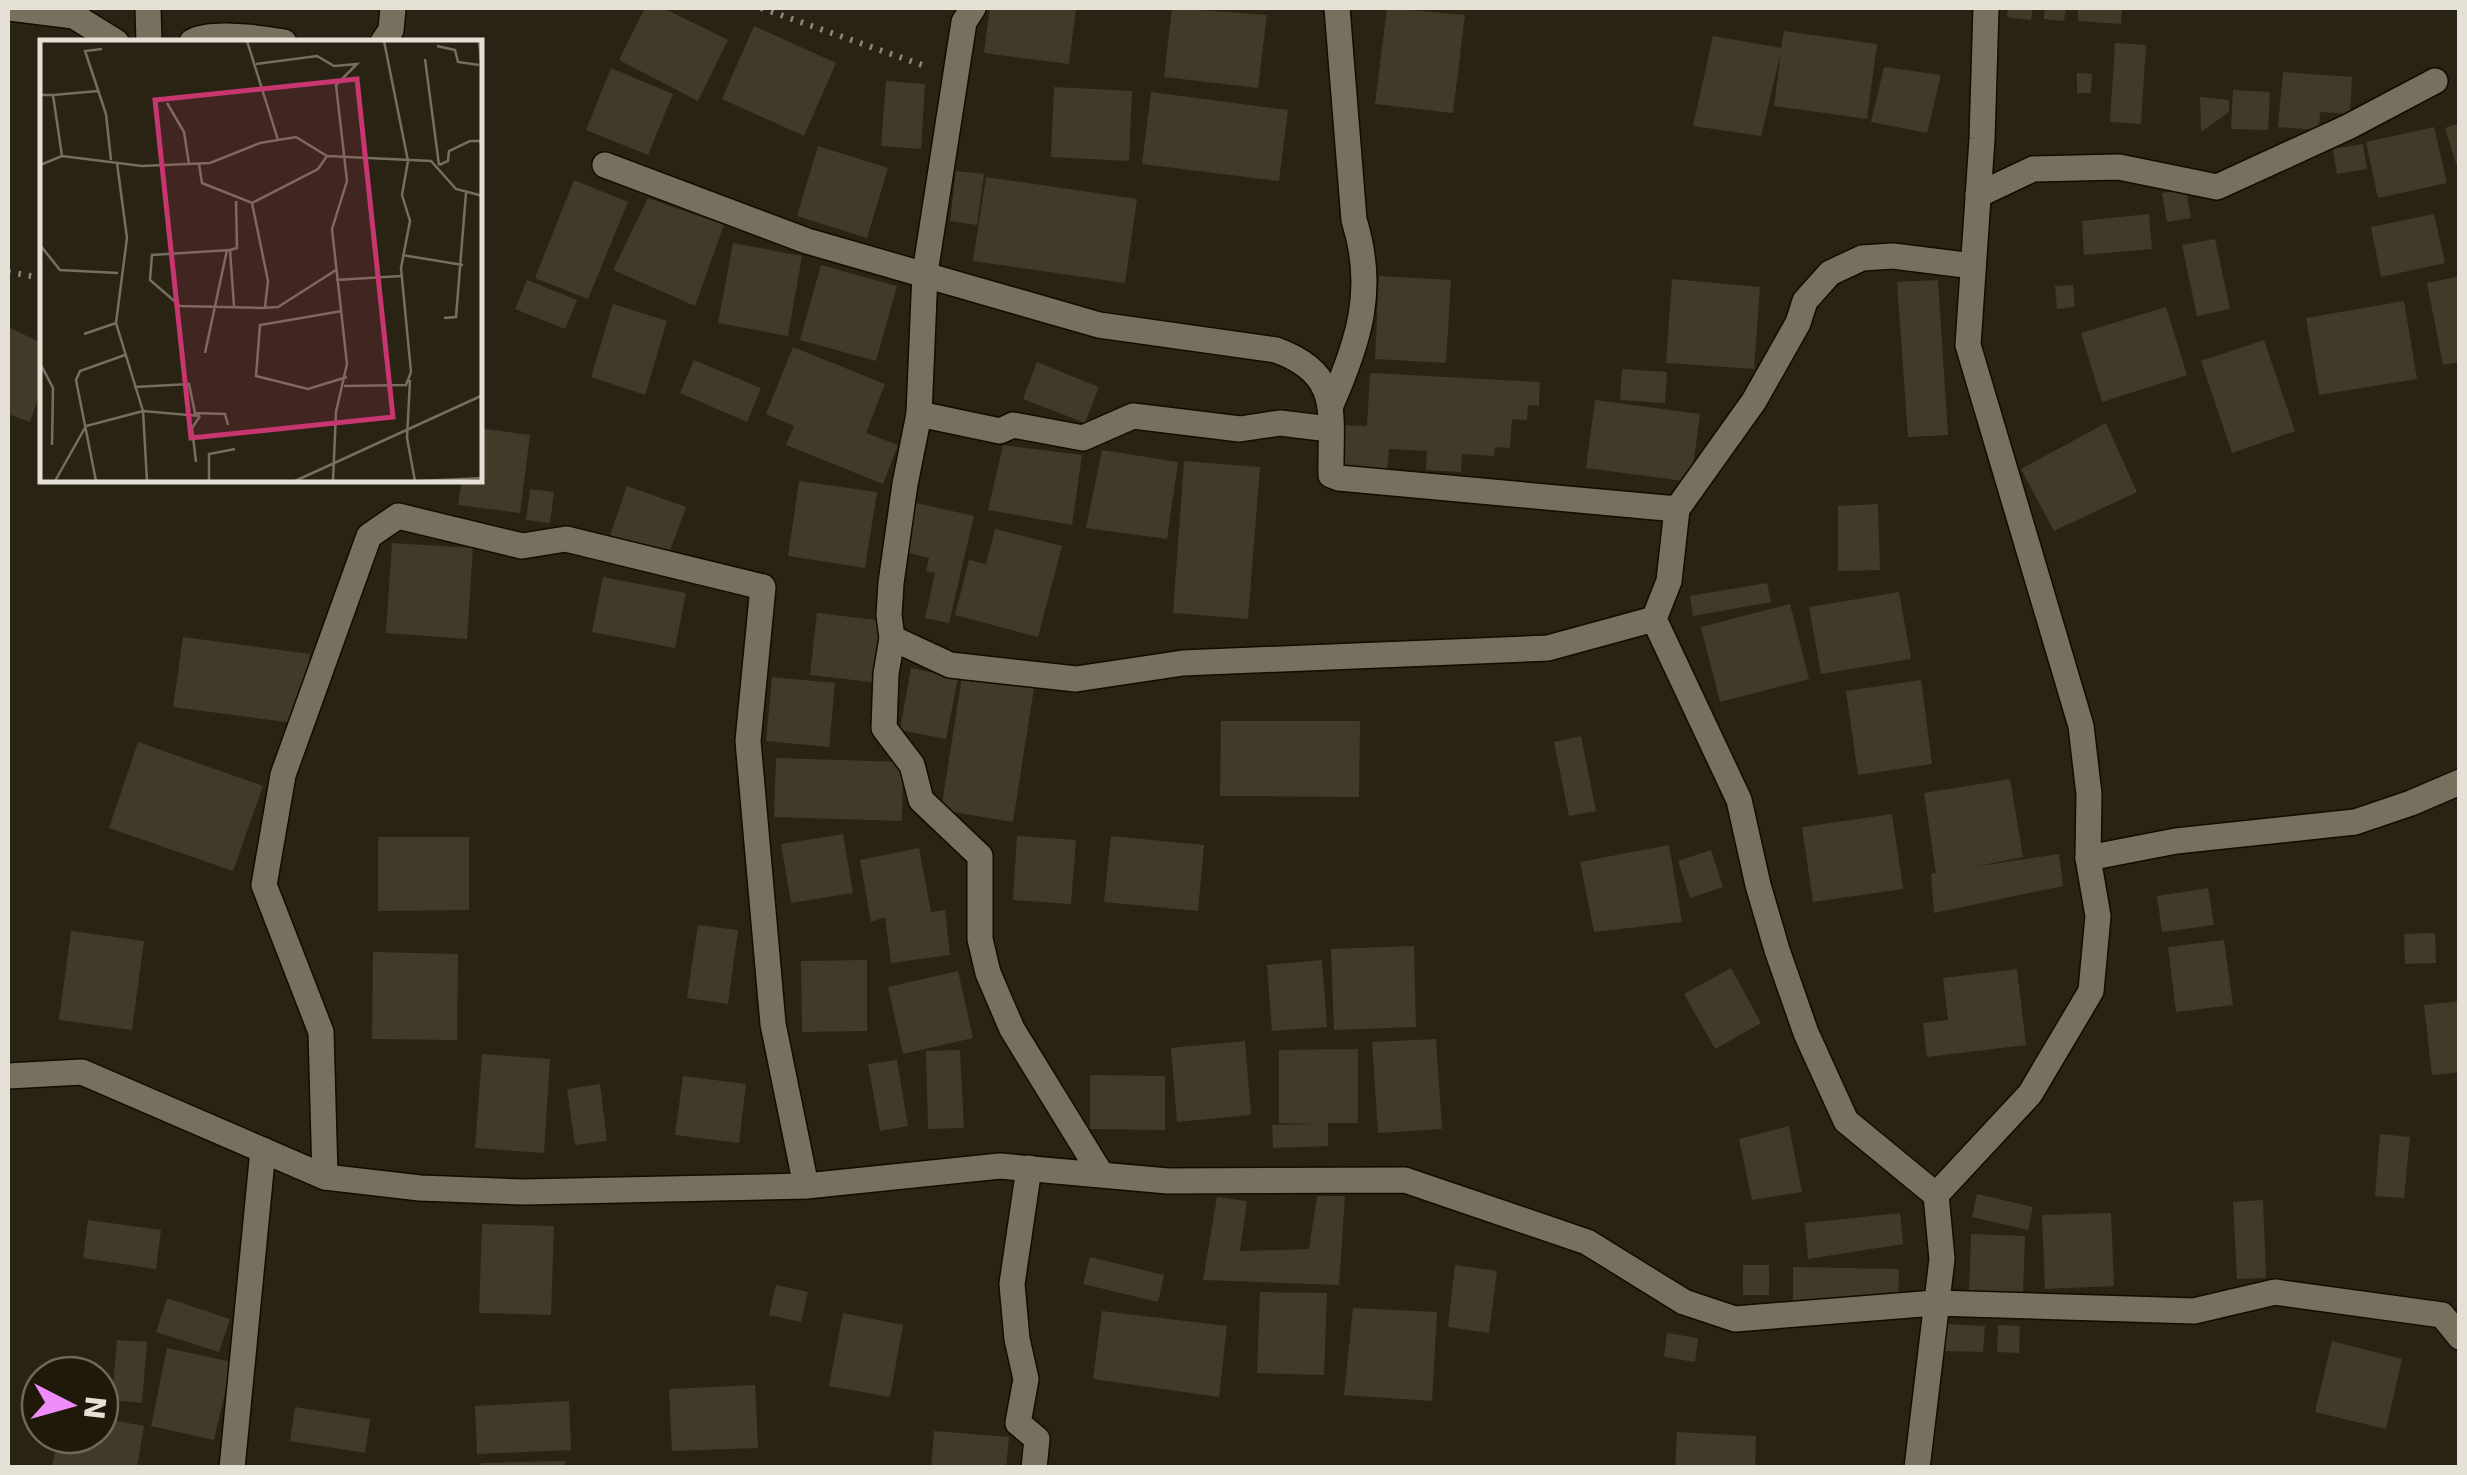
<svg xmlns="http://www.w3.org/2000/svg" width="2467" height="1475" font-family="'DejaVu Sans',sans-serif">
<style>
.building{fill:#413a29}
.lines{fill:none;stroke-linecap:round;stroke-linejoin:round}
.minor-casing{stroke:#120c01;stroke-width:28}
.path{stroke:#8d887b;stroke-width:6;stroke-dasharray:2.5 8;stroke-linecap:butt}
.minor{stroke:#78705e;stroke-width:25}
.inset-road{fill:none;stroke:#756f61;stroke-width:2.5}
.view{fill:#c7366e;fill-opacity:0.15;stroke:#c7366e;stroke-width:5}
.inset-edge{fill:none;stroke:#e6e1d7;stroke-width:5}
</style>
<rect width="100%" height="100%" fill="#292313"/>
<g class="building">
<path d="M645,8h18l65,32 -30,61 -79,-41z"/>
<path d="M990,8h86l-7,56 -85,-11z"/>
<path d="M1172,8l95,7 -9,73 -94,-11z"/>
<path d="M1387,8l78,7 -12,98 -78,-9z"/>
<path d="M2008,8h25l-2,12 -24,-3z"/>
<path d="M2045,8h21l-2,13 -20,-2z"/>
<path d="M2078,8h44l-1,16 -43,-3z"/>
<path d="M754,26l82,37 -32,73 -82,-37z"/>
<path d="M1784,31l93,13 -10,75 -93,-13 7,-54 -20,84 -68,-10 20,-90 68,12z"/>
<path d="M2115,43l31,2 -5,79 -31,-2z"/>
<path d="M1884,67l57,8 -14,58 -56,-11z"/>
<path d="M611,68l62,26 -25,61 -62,-25z"/>
<path d="M2283,72l69,5 -2,37 -30,-2 -1,18 -41,-3z"/>
<path d="M2077,73l15,1 -1,19h-14z"/>
<path d="M886,81l39,3 -4,65 -40,-3z"/>
<path d="M1054,87l78,4 -3,70 -78,-4z"/>
<path d="M2233,90l37,2 -2,38 -37,-1z"/>
<path d="M1151,92l137,18 -9,71 -137,-17z"/>
<path d="M2200,97l29,3v12l-28,20z"/>
<path d="M2460,123v50h-1l-14,-45z"/>
<path d="M2434,127l13,56 -69,15 -12,-56z"/>
<path d="M2363,144l4,25 -30,5 -4,-25z"/>
<path d="M818,146l70,22 -21,70 -70,-22z"/>
<path d="M956,171l28,3 -7,51 -27,-4z"/>
<path d="M986,177l151,22 -12,84 -152,-22z"/>
<path d="M574,180l54,22 -40,97 -53,-21z"/>
<path d="M2186,189l5,29 -24,4 -5,-29z"/>
<path d="M648,198l76,27 -29,81 -82,-36z"/>
<path d="M2149,214l3,35 -68,6 -2,-34z"/>
<path d="M2434,214l11,49 -64,14 -10,-50z"/>
<path d="M2215,239l15,70 -33,7 -15,-71z"/>
<path d="M733,243l69,13 -14,80 -70,-13z"/>
<path d="M821,265l76,21 -21,75 -76,-21z"/>
<path d="M1379,276l72,4 -5,83 -71,-4z"/>
<path d="M2460,276v86l-17,3 -16,-82z"/>
<path d="M1672,279l88,8 -6,82 -88,-6z"/>
<path d="M527,280l50,20 -12,29 -50,-20z"/>
<path d="M1938,280l10,155 -40,2 -11,-155z"/>
<path d="M2073,285l2,22 -18,2 -2,-23z"/>
<path d="M2404,301l13,78 -98,16 -13,-77z"/>
<path d="M613,304l54,17 -22,74 -54,-18z"/>
<path d="M2166,307l21,68 -85,27 -21,-69z"/>
<path d="M8,327l34,16v44l-12,35 -22,-8z"/>
<path d="M2264,340l31,91 -63,22 -31,-92z"/>
<path d="M793,347l92,37 -19,49 32,12 -15,39 -97,-39 8,-19 -28,-12z"/>
<path d="M694,360l67,28 -14,34 -67,-29z"/>
<path d="M1037,362l62,25 -14,36 -62,-24z"/>
<path d="M1622,369l45,3 -2,31 -45,-3z"/>
<path d="M1370,373l170,9 -1,24 -11,-1 -1,15 -15,-1 -2,29 -15,-1 -1,9 -32,-2 -1,18 -35,-2 1,-19 -38,-2 -2,22 -49,-3 3,-43 26,1z"/>
<path d="M1595,400l105,14 -9,68 -105,-14z"/>
<path d="M2106,423l31,69 -83,39 -33,-62z"/>
<path d="M480,428l50,7 -10,78 -62,-8 4,-25h18z"/>
<path d="M1003,445l79,10 -10,70 -84,-15z"/>
<path d="M1102,450l76,12 -11,77 -81,-11z"/>
<path d="M1184,461l76,6 -12,152 -75,-6z"/>
<path d="M799,481l78,11 -12,76 -77,-12z"/>
<path d="M627,486l59,21 -18,49 -58,-21z"/>
<path d="M530,489l24,3 -4,31 -24,-3z"/>
<path d="M912,502l62,14 -25,107 -24,-5 10,-45 -9,-2 3,-13 -28,-7z"/>
<path d="M1878,504l2,66 -42,1v-65z"/>
<path d="M995,529l67,17 -24,91 -83,-22 14,-55 17,4z"/>
<path d="M392,543l81,5 -6,91 -81,-6z"/>
<path d="M603,577l83,16 -11,55 -83,-16z"/>
<path d="M1767,583l4,19 -78,14 -3,-20z"/>
<path d="M1899,592l12,67 -90,15 -12,-67z"/>
<path d="M1790,604l19,75 -89,23 -19,-75z"/>
<path d="M817,613l69,8 -7,62 -69,-8z"/>
<path d="M183,637l127,17 -9,70 -128,-17z"/>
<path d="M911,668l47,10 -12,61 -46,-9z"/>
<path d="M772,677l63,6 -6,64 -63,-6z"/>
<path d="M962,677l72,11 -21,134 -72,-12z"/>
<path d="M1921,680l11,84 -74,11 -12,-84z"/>
<path d="M1221,721h139l-1,76 -139,-1z"/>
<path d="M1581,736l15,75 -27,5 -15,-74z"/>
<path d="M138,742l125,44 -30,85 -124,-43z"/>
<path d="M776,758l127,4 -1,59 -128,-4z"/>
<path d="M2010,779l13,78 -50,10 86,-13 4,32 -129,27 -3,-39 5,-1 -12,-80z"/>
<path d="M1892,814l11,75 -90,13 -11,-75z"/>
<path d="M843,834l10,59 -62,10 -10,-59z"/>
<path d="M1017,836l59,4 -5,64 -58,-4z"/>
<path d="M1111,836l93,9 -6,66 -94,-9z"/>
<path d="M378,837h91v73l-91,1z"/>
<path d="M1669,845l13,77 -88,10 -14,-70z"/>
<path d="M919,848l12,64 14,-2 5,45 -59,8 -6,-46 -14,5 -11,-62z"/>
<path d="M1711,850l12,37 -33,11 -12,-37z"/>
<path d="M2208,888l6,37 -52,7 -5,-36z"/>
<path d="M698,925l40,5 -10,74 -41,-6z"/>
<path d="M71,931l73,10 -12,89 -73,-10z"/>
<path d="M2435,933l1,30 -31,1 -1,-30z"/>
<path d="M2224,940l9,65 -57,7 -8,-65z"/>
<path d="M1414,946l2,81 -82,3 -3,-81z"/>
<path d="M373,952l85,2 -1,86 -85,-1z"/>
<path d="M867,960v71l-65,1 -1,-71z"/>
<path d="M1322,960l5,67 -55,4 -5,-66z"/>
<path d="M1731,968l30,55 -46,26 -31,-55z"/>
<path d="M2017,969l9,76 -99,12 -4,-34 25,-3 -5,-42z"/>
<path d="M958,971l15,67 -70,16 -15,-67z"/>
<path d="M2460,1001v71l-28,3 -8,-70z"/>
<path d="M1436,1039l6,90 -64,4 -6,-91z"/>
<path d="M1245,1041l6,74 -74,7 -6,-74z"/>
<path d="M1358,1049v74h-30v23l-55,2 -1,-23 43,-1 -36,-1v-73z"/>
<path d="M960,1050l4,78 -36,1 -2,-78z"/>
<path d="M482,1054l68,5 -6,94 -69,-5z"/>
<path d="M897,1060l11,66 -28,5 -12,-67z"/>
<path d="M1090,1075l75,1v54l-75,-1z"/>
<path d="M683,1076l63,8 -7,59 -64,-8z"/>
<path d="M600,1084l7,57 -32,4 -8,-56z"/>
<path d="M1789,1126l13,66 -50,8 -13,-61z"/>
<path d="M2380,1134l30,3 -6,61 -29,-2z"/>
<path d="M1977,1194l56,13 -5,23 -56,-13z"/>
<path d="M1317,1196h28l-6,89 -136,-5 14,-83 30,4 -7,50 69,-2z"/>
<path d="M2263,1200l3,78 -29,1 -4,-77z"/>
<path d="M1900,1213l3,31 -95,15 -3,-36z"/>
<path d="M2111,1213l3,73 -69,3 -3,-74z"/>
<path d="M88,1220l73,10 -5,39 -73,-11z"/>
<path d="M482,1224l72,2 -3,89 -72,-2z"/>
<path d="M1971,1234l54,2 -2,59 -54,-1z"/>
<path d="M1090,1257l74,18 -6,27 -75,-18z"/>
<path d="M1455,1265l42,6 -8,62 -41,-6z"/>
<rect x="1743" y="1265" width="26" height="30"/>
<path d="M1793,1267l106,2 -1,33 -105,-2z"/>
<path d="M776,1285l32,7 -7,30 -32,-7z"/>
<path d="M1260,1292l67,1 -3,82 -67,-2z"/>
<path d="M167,1298l63,21 -11,33 -63,-20z"/>
<path d="M1353,1308l84,4 -5,89 -88,-6z"/>
<path d="M1102,1311l125,15 -8,71 -126,-18z"/>
<path d="M843,1313l60,12 -13,72 -61,-11z"/>
<path d="M1946,1324l39,2 -2,26 -39,-1z"/>
<path d="M1998,1325l22,1 -1,27 -22,-1z"/>
<path d="M1667,1333l31,5 -3,24 -31,-5z"/>
<path d="M117,1340l30,2 -5,61 -30,-3z"/>
<path d="M2332,1341l70,18 -16,70 -71,-17z"/>
<path d="M167,1348l65,14 -18,78 -63,-14z"/>
<path d="M755,1385l3,63 -86,3 -3,-62z"/>
<path d="M569,1401l2,49 -94,4 -2,-48z"/>
<path d="M295,1407l75,12 -5,34 -75,-12z"/>
<path d="M100,1418l44,8 -7,42h-85l6,-33h42z"/>
<path d="M934,1431l75,6 -3,31h-75z"/>
<path d="M1677,1432l79,4 -1,32h-80z"/>
<path d="M565,1461v7h-84v-5z"/>
</g>
<g class="lines">
<g class="minor-casing">
<g id="minor">
<path d="M10,8l64,8 42,26"/>
<path d="M148,8l1,34"/>
<path d="M973,8l-9,14 -39,251 -6,141 -14,70 -14,99 -2,32 3,23 -6,36 -2,54 28,37 9,35 59,56v83l8,34 24,56 89,145"/>
<path d="M192,42c18,-11 70,-4 92,0"/>
<path d="M383,42l8,-12 2,-22"/>
<path d="M605,165l202,76 292,84 177,25c67,24 54,64 55,125l8,3 338,31"/>
<path d="M1978,195l55,-26 86,-2 98,20 131,-60 87,-46"/>
<path d="M1331,405c28,-64 45,-116 23,-185l-17,-212"/>
<path d="M919,414l81,17 13,-6 70,13 50,-22 107,13 40,-6 50,6"/>
<path d="M892,638l58,27 126,14 107,-16 365,-15 106,-29"/>
<path d="M2088,858l88,-17 179,-19 56,-19 49,-21"/>
<path d="M8,1076l74,-4 243,105 95,11 104,4 282,-6 194,-20 168,15 237,-1 182,62 97,60 51,17 200,-16 259,8 81,-19 167,23 18,22"/>
<path d="M1029,1168l-17,116 5,55 9,40 -8,44 19,16 -3,29"/>
<path d="M325,1177l-4,-145 -57,-147 19,-110 86,-239 29,-20 124,30 44,-7 197,48 -15,154 25,283 33,162"/>
<path d="M1936,1195l-90,-74 -40,-88 -29,-83 -19,-65 -19,-85 -85,-181 15,-38 8,-72 77,-108 44,-78 7,-22 25,-28 32,-15 31,-2 80,10"/>
<path d="M232,1468l31,-318"/>
<path d="M1917,1468l25,-209 -6,-64 94,-101 61,-103 7,-75 -10,-58 1,-64 -8,-68 -113,-381 14,-206 4,-131"/>
</g>
</g>
<g class="path">
<path d="M761,8l164,58"/>
<path d="M8,272l34,6"/>
</g>
<use href="#minor" class="minor"/>
</g>
<g transform="translate(40 40)">
<rect width="442" height="442" fill="#292313"/>
<path class="inset-road" d="M207,1l31,99M439,1l4,37M397,6l18,4 3,12 21,3M62,9l-17,2 21,63 5,46M385,19l14,106M216,24l61,-8 17,10 23,-2 -21,21 11,96 -15,48 15,135 -11,48 -3,69M0,55h13l9,61M13,55l45,-4M127,63l17,29 5,32M159,124l3,19 50,20 66,-34 9,-13M0,125l22,-9 80,10 68,-3 50,-20 36,-6 31,19 104,5 25,28 27,7M399,125l9,-4 1,-10 21,-10h10l3,8M212,163l16,78 -3,26M0,205l20,25 58,3M190,210l-78,5 -2,25 30,26 82,2 16,-1 58,-37M362,215l61,10M296,240l65,-4M194,266l-4,-56 7,-2 -1,-47M302,271l-82,14 -4,51 52,13 39,-12M404,278l12,-1 10,-124M44,294l32,-11M165,313l22,-103M0,323l13,25 -1,57M370,340l-3,58 8,43M304,346l62,-1 5,-13 -10,-104 9,-47 -8,-26 6,-34 -24,-120M94,347l55,-3 6,29 30,1 3,11M156,422l-4,-34 8,-12M15,441l31,-55 57,-15 -27,-88 11,-85 -10,-75M56,441l-20,-101 4,-9 45,-16M107,441l-4,-70 57,5M169,441v-27l26,-5M255,441l188,-86M381,441l62,-3"/>
<path class="view" d="M317,39l36,338 -202,21 -36,-338z"/>
<rect width="442" height="442" class="inset-edge"/>
</g>
<rect width="2467" height="1475" fill="none" stroke="#e6e1d7" stroke-width="20"/>
<g transform="translate(70 1405) rotate(96)"><circle r="48" fill="#201909" stroke="#6f695b" stroke-width="2.5"/>
<path d="M0-8L18 38L0 25L-18 38Z" fill="#ee8cf9"/>
<text y="-15" font-size="28" font-weight="bold" text-anchor="middle" fill="#e6e1d7">N</text>
</g>
</svg>
